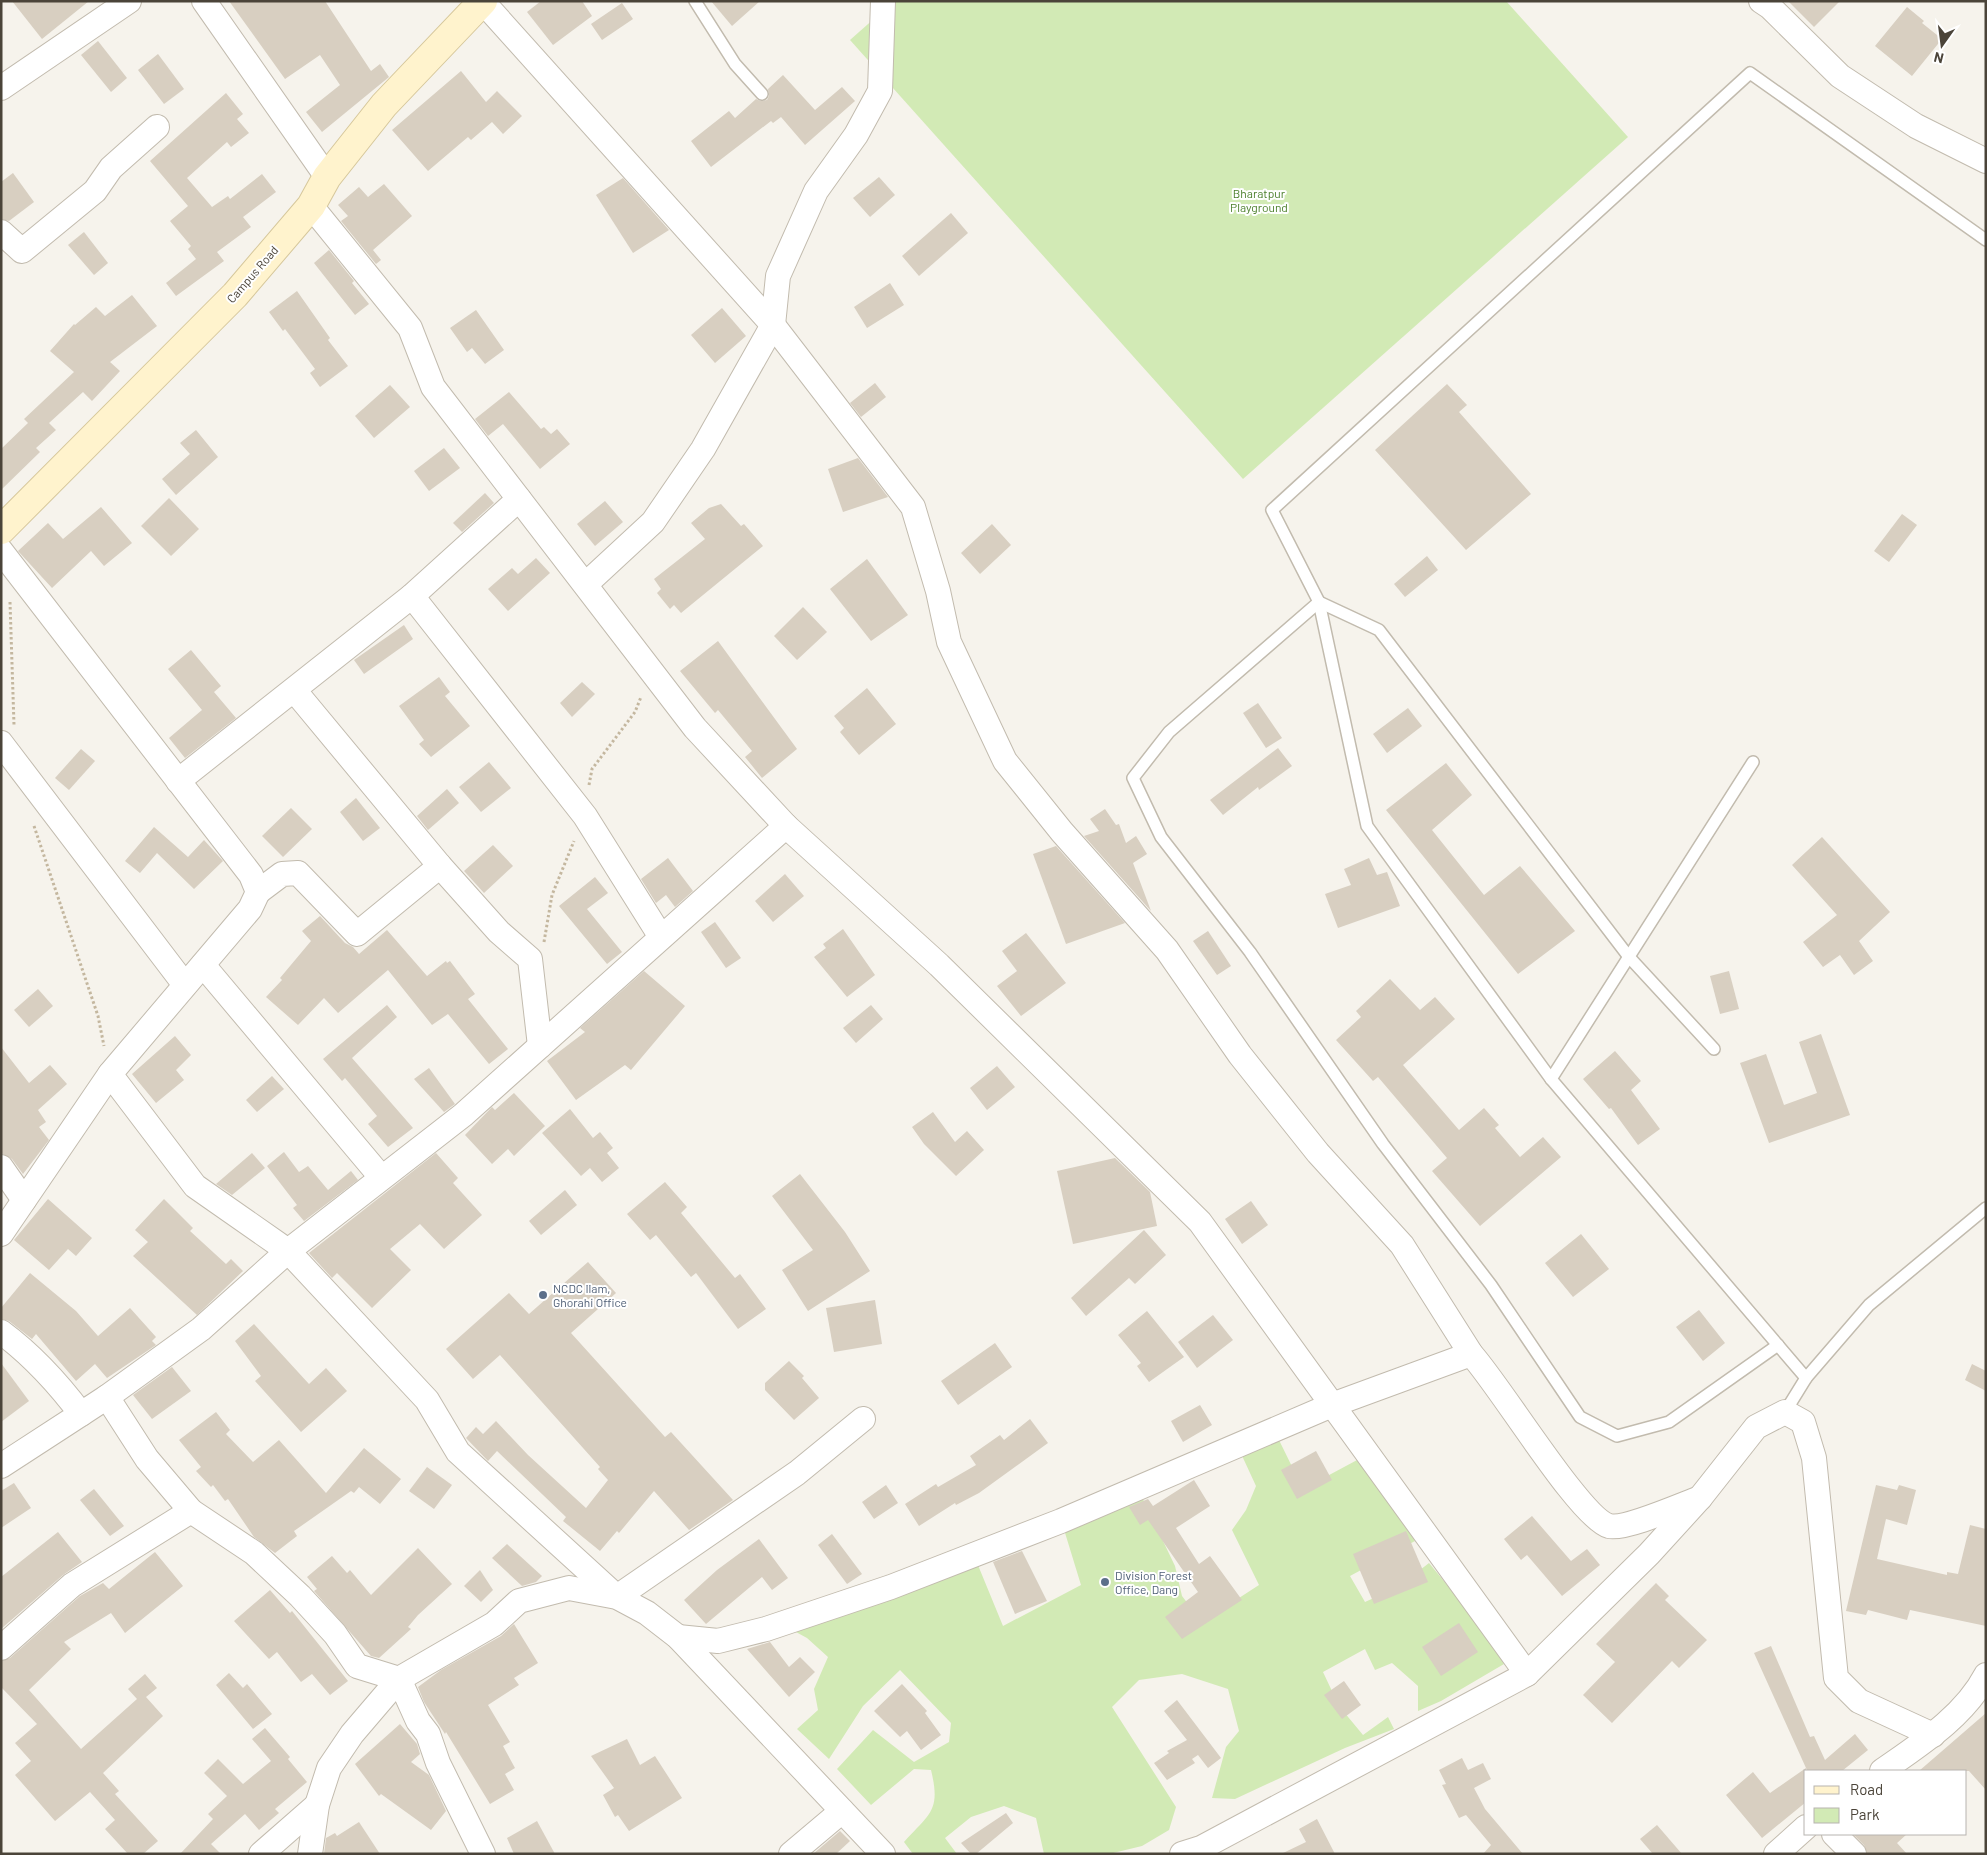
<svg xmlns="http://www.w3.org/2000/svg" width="1987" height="1855" font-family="Barlow,sans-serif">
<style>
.green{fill:#d2eab5}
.building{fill:#d8cfc1}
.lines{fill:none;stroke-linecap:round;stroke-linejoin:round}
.lane-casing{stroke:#c2bbae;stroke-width:14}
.street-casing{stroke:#c2bbae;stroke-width:26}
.secondary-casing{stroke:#d6c79b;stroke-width:30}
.path{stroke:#c4b79f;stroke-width:3;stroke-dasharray:2.5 2.5;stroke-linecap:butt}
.lane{stroke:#fff;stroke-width:11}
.street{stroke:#fff;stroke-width:24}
.secondary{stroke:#fff3cd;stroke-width:28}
.service-dot{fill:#5c6f8a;stroke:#fff;stroke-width:2}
.labels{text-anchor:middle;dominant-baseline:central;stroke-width:4;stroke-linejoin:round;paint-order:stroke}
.park-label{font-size:12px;fill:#4a7f2a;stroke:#fff}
.street-label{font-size:12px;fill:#4b4439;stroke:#fff}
.service-label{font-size:12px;fill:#4e5e75;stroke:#fff;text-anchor:start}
</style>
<rect width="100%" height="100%" fill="#f6f3ec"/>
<g class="green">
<path d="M894,1h612l122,136 -385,342 -393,-439z"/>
<path d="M1278,1438l25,51 56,-30 56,82 -65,35 15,26 33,-15 31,-24 51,62 24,39 -63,37 -23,10v-25l-26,-23 -17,7 -10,-21 -42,23 16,34 24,29 25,-18 6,12 -49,19 -110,51 -23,-1 14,-51 13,-16 -11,-42 -46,-15 -43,6 -27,27 64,100 -7,23 -27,16 -33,8h-65l-8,-36 -32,-12 -33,11 -26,21 12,16h-44l-9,-12c26,-29 37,-31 27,-72l-17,-1 -43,36 -34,-36 36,-39 41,32 35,-20 2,-19 -51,-53 -37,36 -34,53 -32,-30 21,-19 -4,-21 14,-32 -21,-19 -26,-14 192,-71 30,73 78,-41 -19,-62 78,-30 35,73 7,30 20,26 57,-37 -27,-55 14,-20 10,-24 -18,-39z"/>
</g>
<g class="building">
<path d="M12,1h77l-47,38z"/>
<path d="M229,1h96l46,70 9,-7 9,13 -67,55 -16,-20 34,-27 -20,-30 -35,24z"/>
<path d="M541,1h41l10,15 -39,29 -26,-33z"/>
<path d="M711,1h49l-28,25z"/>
<path d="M1788,1h52l-26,26z"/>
<path d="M622,3l11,16 -31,21 -11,-16z"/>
<path d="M1907,7l17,14 -2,2 20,16 -30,37 -37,-30z"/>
<path d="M98,41l29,37 -16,14 -30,-37z"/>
<path d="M158,54l26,35 -20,15 -26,-34z"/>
<path d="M461,71l25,31 11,-11 25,25 -19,18 -11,-12 -21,18 -3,-3 -40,34 -36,-41z"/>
<path d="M783,75l32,35 27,-23 13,14 -50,44 -24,-28 -8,6 -2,-2 -60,46 -20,-26 38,-30 6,7 21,-19 4,2 7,-1 2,-4 -1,-7z"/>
<path d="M226,93l17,21 -6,5 12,14 -18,14 -4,-5 -40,36 25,29 16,-11 2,3 32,-25 14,18 -33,25 8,10 -34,25 7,9 -48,35 -10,-13 30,-24 -8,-10 3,-3 -21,-25 18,-15 -38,-45z"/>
<path d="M13,173l21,29 -25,19 -8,-2v-37z"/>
<path d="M879,177l16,18 -25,22 -17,-19z"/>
<path d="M623,178l46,52 -36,23 -37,-58z"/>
<path d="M384,184l28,32 -39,34 8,10 -5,4 -35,-43 7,-5 -10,-11 21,-18 9,10z"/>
<path d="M951,213l17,20 -49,43 -17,-20z"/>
<path d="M84,232l24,31 -14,12 -26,-30z"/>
<path d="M329,250l25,31 -2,2 17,21 -14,11 -41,-52z"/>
<path d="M890,283l14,22 -37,23 -13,-21z"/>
<path d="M297,291l33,47 -2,2 20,26 -28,21 -10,-14 5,-4 -30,-40 -2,2 -14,-19z"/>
<path d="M132,295l25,31 -47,36 10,9 -28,30 -9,-9 -34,31 7,7 -20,18 4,4 -39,38v-41l27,-26 -4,-4 50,-47 -24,-21 24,-27 1,1 21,-18 9,9z"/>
<path d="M722,308l24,28 -31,27 -24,-28z"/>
<path d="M476,310l28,40 -19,14 -13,-16 -5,4 -17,-24z"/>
<path d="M875,383l11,14 -25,20 -11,-14z"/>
<path d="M1447,384l20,21 -8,7 72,82 -65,56 -91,-100z"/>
<path d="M390,385l20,22 -36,31 -19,-22z"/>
<path d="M509,392l32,37 3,-2 7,7 6,-5 13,15 -30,25 -37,-45 -15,12 -13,-17z"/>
<path d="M196,430l22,27 -42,38 -14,-16 28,-25 -10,-11z"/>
<path d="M444,448l16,20 -31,23 -15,-20z"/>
<path d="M858,458l30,39 -45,15 -15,-43z"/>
<path d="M485,493l9,10 -32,29 -9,-9z"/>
<path d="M169,498l30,31 -28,27 -30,-30z"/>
<path d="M605,501l18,21 -28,24 -18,-22z"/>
<path d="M721,504l20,22 3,-2 19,22 -82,67 -7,-8 -4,4 -13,-16 4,-4 -7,-10 51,-40 -14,-16 18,-15z"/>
<path d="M101,507l31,36 -28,23 -13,-15 -39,37 -34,-37 30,-28 15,16z"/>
<path d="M1902,514l15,11 -28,37 -15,-11z"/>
<path d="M992,524l19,21 -31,29 -19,-21z"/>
<path d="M1427,556l11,14 -33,27 -11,-13z"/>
<path d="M536,558l14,15 -42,38 -20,-22 24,-21 6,6z"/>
<path d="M867,559l41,56 -37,26 -41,-52z"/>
<path d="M803,607l24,25 -30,28 -23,-24z"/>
<path d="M404,625l9,14 -49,35 -10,-14z"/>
<path d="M718,641l79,108 -35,29 -17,-21 7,-6 -34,-41 -3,3 -35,-42z"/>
<path d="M191,650l30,36 -7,6 22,26 -51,40 -16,-20 33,-28 -34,-41z"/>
<path d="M439,677l11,15 -5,4 25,30 -39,31 -12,-13 5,-4 -25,-34z"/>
<path d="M582,682l13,12 -23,23 -12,-14z"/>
<path d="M867,688l29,36 -37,31 -19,-23 4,-4 -10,-12z"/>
<path d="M1258,703l24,35 -16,10 -23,-35z"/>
<path d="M1408,708l14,18 -35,27 -14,-19z"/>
<path d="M1278,748l14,18 -33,24 -1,-3 -35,28 -13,-15z"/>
<path d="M81,749l14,12 -26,29 -14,-12z"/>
<path d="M489,762l22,26 -30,24 -22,-25z"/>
<path d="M1446,763l26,32 -40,35 52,65 36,-29 55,65 -57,43 -132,-164z"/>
<path d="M447,789l12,14 -31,27 -11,-14z"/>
<path d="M356,798l24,30 -17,13 -23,-29z"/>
<path d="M291,808l21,21 -29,28 -21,-21z"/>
<path d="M1105,809l11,16 3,-1 7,19 10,-7 11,18 -14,9 18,48 -67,-75 15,-5 -9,-12z"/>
<path d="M154,827l34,30 16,-17 19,21 -29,28 -37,-36 -17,20 -15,-12z"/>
<path d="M1822,837l68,75 -31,29 14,20 -19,14 -14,-20 -17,12 -20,-25 34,-27 -45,-50z"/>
<path d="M493,845l20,21 -29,27 -20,-22z"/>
<path d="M1056,846l69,77 -59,21 -33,-90z"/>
<path d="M668,858l25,33 -18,16 -9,-12 -10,8 -15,-24z"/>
<path d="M1369,858l8,17 10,-3 13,34 -62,22 -13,-34 26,-9 -7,-16z"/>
<path d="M785,874l19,22 -31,26 -18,-21z"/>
<path d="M595,877l13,16 -21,16 35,43 -15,12 -48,-58z"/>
<path d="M320,916l25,27 8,4 6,7 28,-24 40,46 19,-15 1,2 3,-2 25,33 -7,5 40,50 -19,15 -41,-50 -16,11 -44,-55 -50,43 -14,-15 -26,27 -32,-28 16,-17 -2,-2 31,-37 -9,-10z"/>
<path d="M715,922l26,36 -15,10 -25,-36z"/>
<path d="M843,929l32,46 -28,22 -33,-40 12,-9 -3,-4z"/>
<path d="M1208,931l23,35 -14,9 -24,-34z"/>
<path d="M1026,933l40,50 -45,33 -24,-30 20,-15 -15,-20z"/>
<path d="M644,971l41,35 -54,64 -6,-5 -49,35 -29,-39 38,-29 -5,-4z"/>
<path d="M1729,971l10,38 -19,5 -10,-38z"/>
<path d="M1390,979l30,31 15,-13 20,22 -52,46 56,65 25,-22 15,17 -4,3 25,29 23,-20 18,20 -81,69 -48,-55 15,-13 -69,-81 -5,4 -37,-41 25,-23 -5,-6z"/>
<path d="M38,989l15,17 -24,21 -15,-17z"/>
<path d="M387,1005l10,12 -45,41 61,70 -25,19 -20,-23 9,-8 -32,-38 -3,3 -19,-22z"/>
<path d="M871,1005l12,14 -27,24 -13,-15z"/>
<path d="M1821,1034l29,81 -81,28 -29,-80 26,-9 18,51 33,-12 -18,-51z"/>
<path d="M175,1036l16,19 -15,15 8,10 -28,23 -24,-29z"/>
<path d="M1,1047l28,36 21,-18 17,19 -29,26 8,12 -7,5 10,13 -26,34 -11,-15 -11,-6z"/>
<path d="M1615,1051l26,30 -10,9 29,39 -22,16 -27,-37 -2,1 -26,-30z"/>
<path d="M997,1066l18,21 -28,23 -17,-22z"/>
<path d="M429,1068l26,36 -11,8 -30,-33z"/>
<path d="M272,1076l12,13 -27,23 -11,-12z"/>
<path d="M514,1093l31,33 -31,30 -6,-7 -16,15 -27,-29 27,-28 3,3z"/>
<path d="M570,1109l23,29 7,-6 13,16 -6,5 12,15 -17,14 -12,-14 -9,8 -39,-43z"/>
<path d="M933,1112l22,30 12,-11 17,19 -28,26 -32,-32 -12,-17z"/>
<path d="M284,1152l15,20 9,-6 20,24 23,-19 7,9 -54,41 -11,-13 4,-3 -30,-39z"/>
<path d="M252,1153l13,15 -33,27 -16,-11z"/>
<path d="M436,1153l22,25 -5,5 29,32 -38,34 -24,-25 -30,25 21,21 -39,38 -35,-35 -5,5 -23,-25z"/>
<path d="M1115,1158l35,34 7,34 -84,18 -16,-73z"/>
<path d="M800,1174l45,58 25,39 -62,40 -26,-41 31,-20 -41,-54z"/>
<path d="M665,1182l22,25 -6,6 54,65 5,-4 26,35 -28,20 -42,-56 -5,4 -35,-42 -6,5 -23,-26z"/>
<path d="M565,1190l12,15 -36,30 -12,-14z"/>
<path d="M48,1199l44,39 -16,18 -8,-7 -19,21 -35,-30z"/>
<path d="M164,1199l29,29 -3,3 36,33 5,-5 12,12 -46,44 -64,-59 15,-14 -13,-12z"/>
<path d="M1251,1201l17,24 -26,19 -17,-25z"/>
<path d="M1144,1230l22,25 -31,29 -6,-6 -43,38 -15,-18z"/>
<path d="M1581,1234l28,35 -36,28 -28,-34z"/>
<path d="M588,1262l28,31 -45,40 94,104 6,-5 62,68 -44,30 -35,-39 -35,42 -2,-2 -17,20 -37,-30 3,-4 -69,-66 -9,10 -22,-23 10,-11 7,7 13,-13 32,34 58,53 22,-28 -10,-11 2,-2 -100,-112 -27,24 -27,-30 63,-56 20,21z"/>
<path d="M30,1273l46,38 22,25 32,-28 26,29 -4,4 4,4 -49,33 -12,-14 -19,17 -40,-47 -4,5 -23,-18 -8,-2v-11z"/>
<path d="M875,1300l7,44 -48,8 -8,-44z"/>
<path d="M1699,1310l26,33 -22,18 -27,-34z"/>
<path d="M1147,1311l37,46 -35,25 -12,-16 4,-3 -23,-28z"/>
<path d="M1213,1315l20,25 -36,28 -19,-26z"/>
<path d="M254,1324l55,60 17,-16 21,23 -46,41 -46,-51 6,-5 -26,-35z"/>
<path d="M995,1343l17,24 -54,38 -17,-24z"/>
<path d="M789,1361l15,15 -2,2 17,20 -25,22 -29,-30v-7z"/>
<path d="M1,1363l28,38 -28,21z"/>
<path d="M1972,1364l14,7v20l-21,-11z"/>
<path d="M172,1367l19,24 -39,28 -19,-24z"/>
<path d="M1200,1405l12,20 -29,17 -12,-21z"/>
<path d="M216,1412l14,18 -4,4 27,28 26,-22 47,53 38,-45 37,31 -21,25 -21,-17 -5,6 -3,-2 -57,40 3,5 -22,17 -21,-16 -26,-38 -3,2 -12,-16 -2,2 -15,-16 5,-4 -22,-27z"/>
<path d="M1030,1419l18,24 -69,50 -23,12 -1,-2 -36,23 -14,-22 31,-20 2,3 38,-22 -6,-9 30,-21 4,5z"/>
<path d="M1316,1451l16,29 -35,19 -16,-29z"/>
<path d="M427,1467l25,18 -18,24 -25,-18z"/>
<path d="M1194,1480l16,26 -34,22 23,36 11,-8 32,44 -60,39 -17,-22 33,-25 -50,-72 -8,5 -11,-18 19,-8 5,7z"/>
<path d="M14,1483l17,25 -30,20v-37z"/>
<path d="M886,1485l12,18 -24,16 -12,-17z"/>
<path d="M1876,1485l21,5 2,-5 17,5 -9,35 -21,-6 -9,40 70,16v-3l11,2 12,-49 16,4v97l-76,-16 -3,10 -39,-10 -2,5 -20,-4z"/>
<path d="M94,1489l30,37 -14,10 -30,-36z"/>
<path d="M1532,1516l39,45 16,-12 13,16 -38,31 -35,-41 -6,5 -17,-21z"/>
<path d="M1406,1531l22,51 -54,22 -21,-50z"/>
<path d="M58,1532l24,30 -19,13 -62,54v-52z"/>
<path d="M832,1534l30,40 -15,10 -29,-39z"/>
<path d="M759,1539l29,39 -16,12 -10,-13 -56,47 -22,-24 33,-30z"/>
<path d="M507,1544l35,32 -6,6 -14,4 -30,-28z"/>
<path d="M418,1548l34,36 -34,31 -10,12 3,2 -32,29 -8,-2 -57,-65 3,-2 -10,-12 25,-21 15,17 3,-3 21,25z"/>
<path d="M1022,1551l25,50 -32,13 -22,-52z"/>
<path d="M155,1552l28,34 -58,47 -14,-20 -47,29 7,7 -42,41 52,59 56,-50 -9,-10 17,-15 12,14 -11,9 17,19 -60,57 16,18 -4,3 43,47 -15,13h-15l-23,-25 10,-9 -25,-28 -35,29 -40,-46 16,-14 -16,-18 22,-19 -36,-37v-26l9,-3 70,-62 23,-13 6,6z"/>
<path d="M480,1570l13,20 -12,12 -17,-16z"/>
<path d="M1656,1583l13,13 -4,4 42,40 -28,28 -7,-7 -60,62 -29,-28 32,-33 -19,-18z"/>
<path d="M270,1590l20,23 2,-2 56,70 -18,14 -18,-21 -11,8 -24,-30 -8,7 -35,-38z"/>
<path d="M1459,1623l19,29 -37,24 -19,-29z"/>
<path d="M514,1624l24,39 -24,15 5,7 -31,20 22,37 -7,4 12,22 -10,6 9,16 -24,14 -44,-72 -1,2 -21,-32 -6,-15 23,-17 60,-34z"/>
<path d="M770,1642l19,25 11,-10 15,15 -26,25 -42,-48z"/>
<path d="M1771,1646l39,91 4,-1 11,24 30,-26 13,16 -26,21h-35l-1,-3v34l-44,36 -36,-43 27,-23 17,21 36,-25 -52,-115z"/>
<path d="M229,1673l14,15 4,-4 25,30 -19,15 -37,-44z"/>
<path d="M1344,1681l17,24 -19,14 -18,-24z"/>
<path d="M902,1684l25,27 -2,2 16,22 -20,15 -14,-19 -7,6 -26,-26z"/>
<path d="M1177,1700l44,58 -13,10 -10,-13 -6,4 3,4 -28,17 -13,-17 15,-10 -2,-2 20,-11 -23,-29z"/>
<path d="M1986,1713v77l-17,-19h-50z"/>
<path d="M400,1724l17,20 3,10 -9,8 18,13 17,36 -15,19 -50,-36 -2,2 -24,-32z"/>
<path d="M265,1728l25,29 -2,2 19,23 -32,27 4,4 -20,17 -14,-16 -34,30 10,10h-41l33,-35 -5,-5 19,-18 -23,-23 14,-14 25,25 28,-23 -19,-22z"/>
<path d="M627,1739l13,26 15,-9 27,42 -53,33 -11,-16 -3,2 -12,-22 11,-7 -23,-32z"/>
<path d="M1462,1758l6,12 15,-7 8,16 -17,9 11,21 38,45h-40l8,-9 -25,-30 -7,3 -17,-33 4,-1 -7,-14z"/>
<path d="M1006,1813l7,10 -37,31h-5l-10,-11z"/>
<path d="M1317,1819l18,35h-54l25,-12 -7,-13z"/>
<path d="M537,1821l18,33h-41l-7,-16z"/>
<path d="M359,1822l21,32h-56l2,-16 9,-5 2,3z"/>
<path d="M1657,1825l25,29h-29l-13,-15z"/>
<path d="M840,1831l10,10 -14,13h-23z"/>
<path d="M1853,1834h54l-10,9 10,11h-40l-3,-9z"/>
</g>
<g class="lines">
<g class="lane-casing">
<g id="lane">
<path d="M695,1l40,63 27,30"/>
<path d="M1714,1049l-85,-92 -250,-327 -60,-28 -150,130 -36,46 28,59 89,115 133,192 108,141 89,132 37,19 52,-14 109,-77"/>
<path d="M1551,1079l202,-317"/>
<path d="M1806,1378l63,-73 117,-97"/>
<path d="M1785,1412l21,-34 -255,-299 -184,-253 -48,-224 -47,-92 478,-437 236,167"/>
</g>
</g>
<g class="street-casing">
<g id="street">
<path d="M204,1l123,176"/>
<path d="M1761,1l9,6 70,69 76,50 70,35"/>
<path d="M483,2l290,323 140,182 25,84 11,51 56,119 57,71 105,118 73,105 78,98 84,92 69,109"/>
<path d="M1,88l128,-87"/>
<path d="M311,206l99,122 23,59 262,341 91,98 153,139 261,257 327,452"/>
<path d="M1,232l21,19 73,-60 16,-23 46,-41"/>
<path d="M1,551l250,324 7,17 -8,17 -140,165 85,112 93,65 139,149 31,52 159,145 180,-124 66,-54"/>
<path d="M586,584l67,-62 50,-73 70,-124 5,-49 38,-85 40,-56 24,-44 3,-90"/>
<path d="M412,596l173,220 76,121"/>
<path d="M294,690l146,176 59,66 31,27 10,87"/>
<path d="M1,743l184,242"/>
<path d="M178,781l234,-185 107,-97"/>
<path d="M258,892l24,-18 16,-1 59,61 83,-68"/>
<path d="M203,965l178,212"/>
<path d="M1,1167l23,33"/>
<path d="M1,1234l109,-160"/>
<path d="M1,1332c31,23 56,50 80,82l-80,52"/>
<path d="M107,1397l94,-68 87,-78 175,-136 323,-289"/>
<path d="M81,1414l26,-17 40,62 44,52 63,42 46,43 35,38 22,32 42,13 19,42 10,13 10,29 45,91"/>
<path d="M678,1637l40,4 48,-12 125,-42 170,-66 271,-116 139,-51c28,30 109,164 138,172 16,4 72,-21 91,-28"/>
<path d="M1,1648l71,-63 119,-74"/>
<path d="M1882,1771c37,-26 82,-54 104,-96"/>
<path d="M1834,1834l20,20"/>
<path d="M261,1854l56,-49"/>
<path d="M310,1854l7,-49 12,-37 23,-34 47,-55 95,-55 25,-23 50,-13 48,9 30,16 31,24 205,217"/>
<path d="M791,1854l51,-43"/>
<path d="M1182,1854l19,-6 326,-174 122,-120 51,-56 56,-71 29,-15 18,10 11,36 22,220 23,23 74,34"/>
<path d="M1776,1854l30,-27"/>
</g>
</g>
<g class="secondary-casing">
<path id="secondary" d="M1,530l234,-235 76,-89 16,-29 57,-72 99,-104"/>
</g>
<g class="path">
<path d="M10,602l4,123"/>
<path d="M589,785l3,-16 43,-57 6,-15"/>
<path d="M34,826l64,190 6,30"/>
<path d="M544,942l8,-47 22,-54"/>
</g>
<use href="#lane" class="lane"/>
<use href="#street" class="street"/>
<use href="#secondary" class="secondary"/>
</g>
<g class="service-dot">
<circle cx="543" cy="1295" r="5"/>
<circle cx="1105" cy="1582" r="5"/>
</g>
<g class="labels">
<g class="park-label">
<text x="1259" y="193">Bharatpur<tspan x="1259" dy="14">Playground</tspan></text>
</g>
<g class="street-label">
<text transform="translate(252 274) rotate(-49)">Campus Road</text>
</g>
<g class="service-label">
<text x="553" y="1288">NCDC Ilam,<tspan x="553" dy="14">Ghorahi Office</tspan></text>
<text x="1115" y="1575">Division Forest<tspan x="1115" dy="14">Office, Dang</tspan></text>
</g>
</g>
<rect width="1987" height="1855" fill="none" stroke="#4b4439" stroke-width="5"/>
<rect x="1804" y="1770" width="162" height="65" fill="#ffffff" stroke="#b7b4b0"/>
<rect x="1814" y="1786" width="25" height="8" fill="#fff3cd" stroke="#b7b4b0"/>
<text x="1850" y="1795" font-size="15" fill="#4b4439">Road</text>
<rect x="1814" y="1808" width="25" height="15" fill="#d2eab5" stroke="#b7b4b0"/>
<text x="1850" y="1820" font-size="15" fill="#4b4439">Park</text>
<g transform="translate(1942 45) rotate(194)" stroke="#ffffff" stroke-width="4" paint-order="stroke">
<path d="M0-4L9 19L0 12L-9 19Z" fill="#4b4439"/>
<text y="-8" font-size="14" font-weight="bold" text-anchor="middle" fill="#4b4439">N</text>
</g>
</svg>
